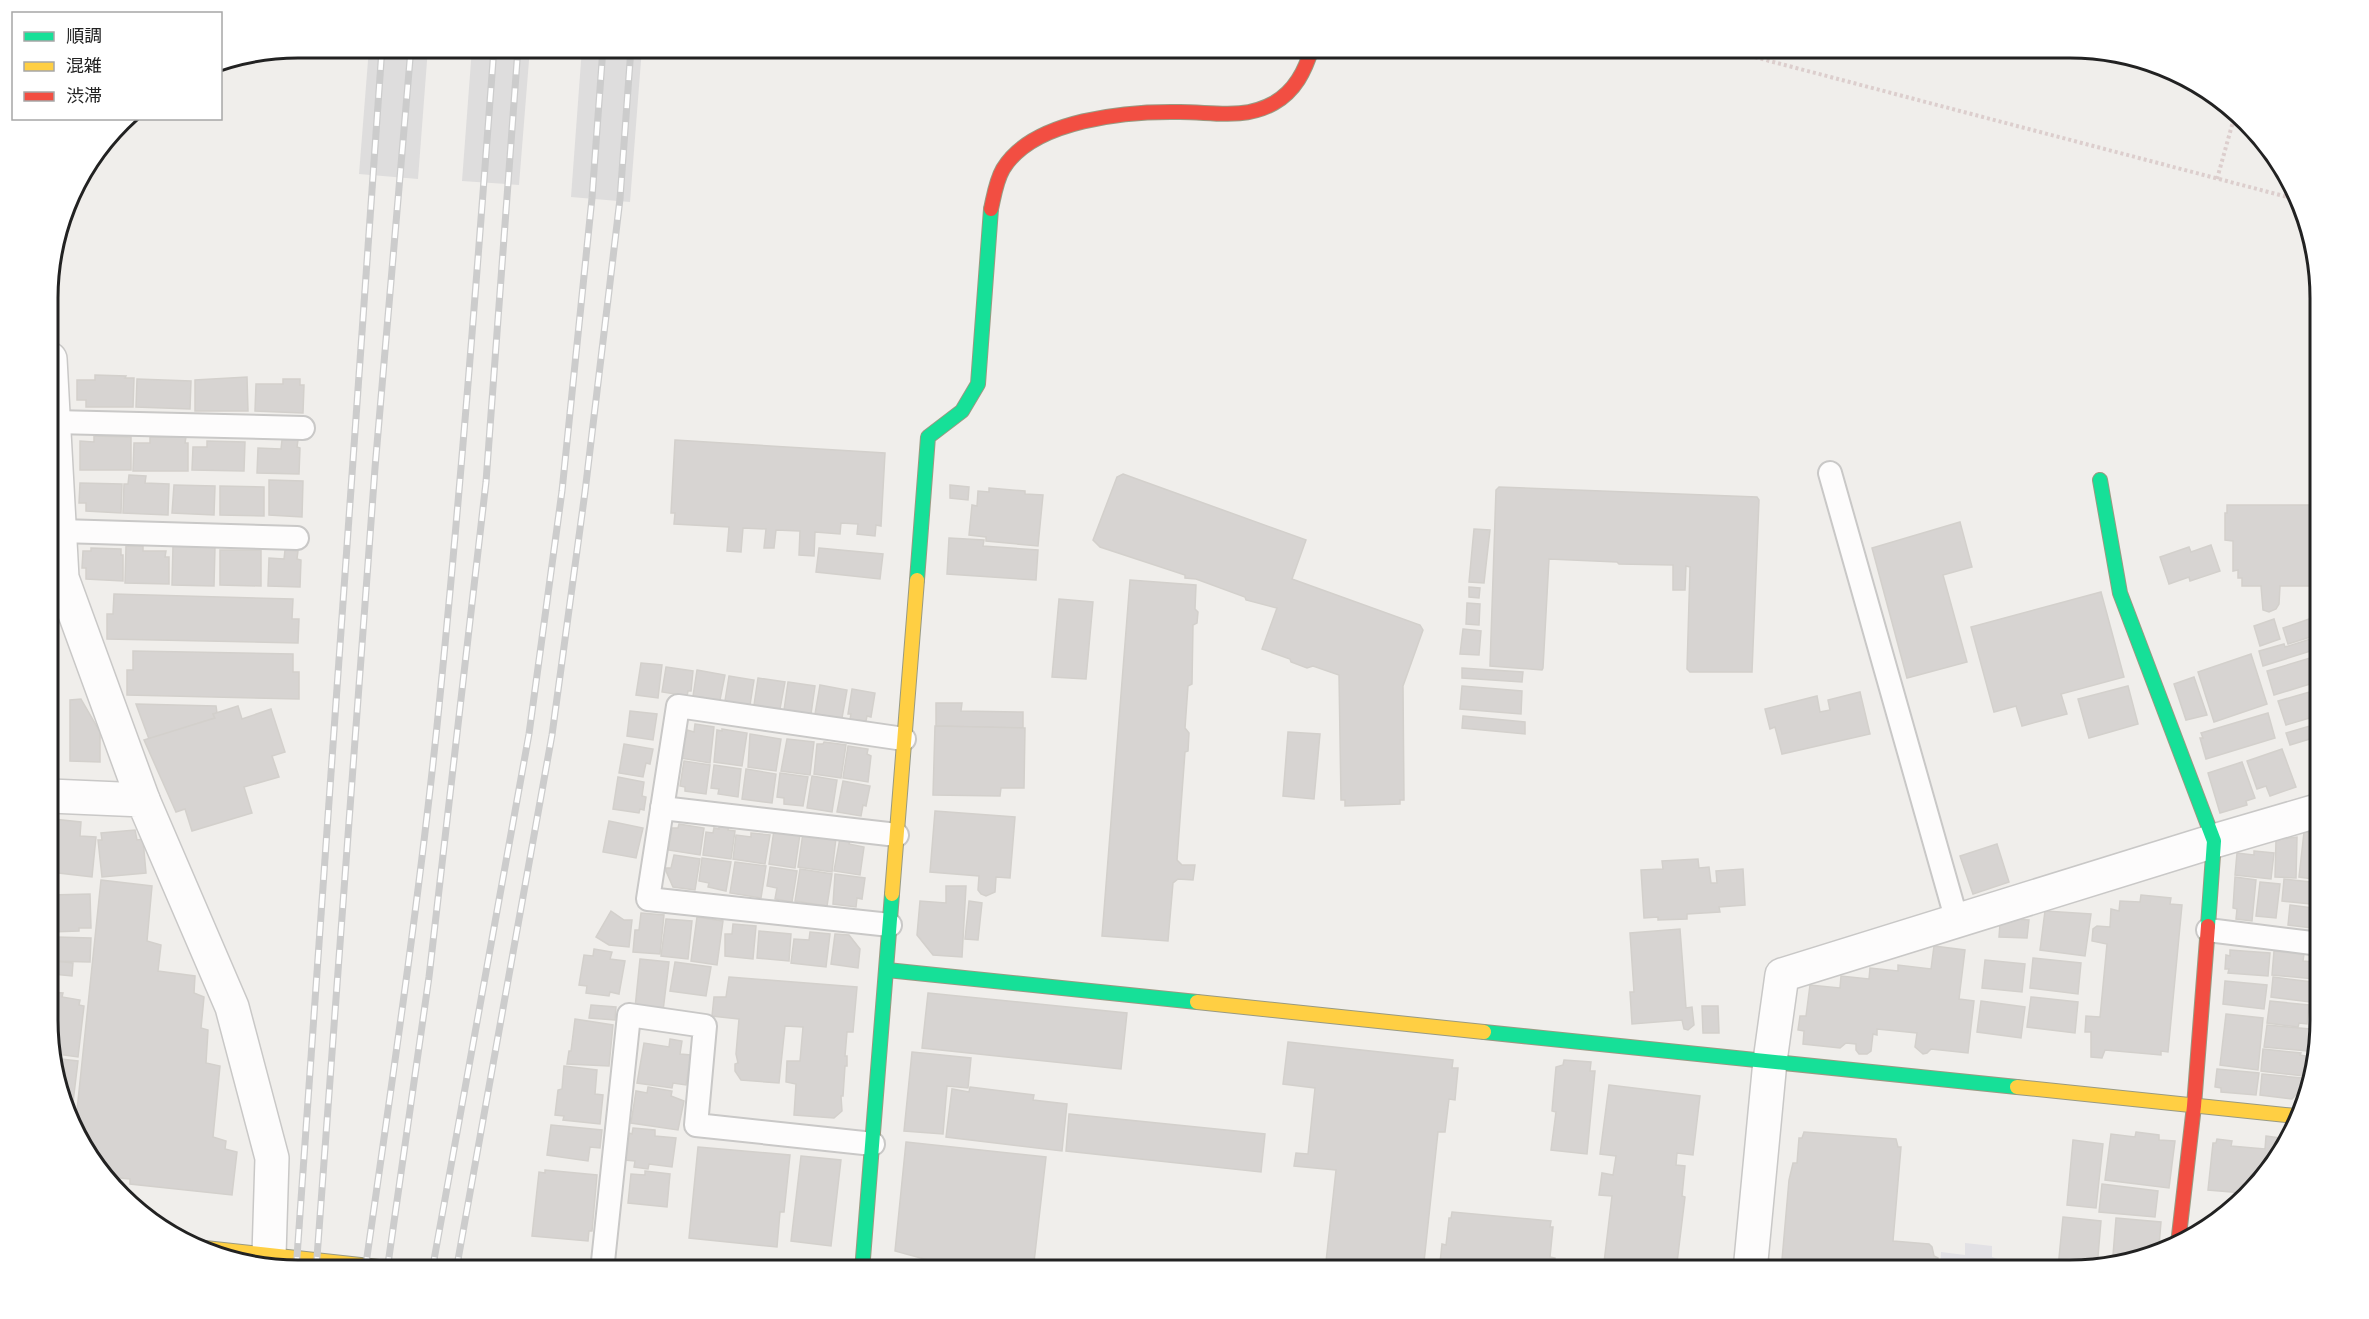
<svg xmlns="http://www.w3.org/2000/svg" width="2369" height="1319" font-family="'Noto Sans','Noto Sans JP',sans-serif">
<style>
.plaza{fill:#e2e1e5}
.pier{fill:#dedddd}
.building{fill:#d7d4d2;stroke:#d3d0cc;stroke-width:1.5}
.lines{fill:none;stroke-linecap:round;stroke-linejoin:round}
.lane-casing{stroke:#c9c8c7;stroke-width:26}
.street-casing{stroke:#c9c8c7;stroke-width:36}
.fast-casing{stroke:#999a82;stroke-width:16}
.slow-casing{stroke:#999a82;stroke-width:16}
.jam-casing{stroke:#999a82;stroke-width:16}
.path{stroke:#dccecd;stroke-width:4;stroke-dasharray:3 3;stroke-linecap:butt}
.lane{stroke:#fdfcfc;stroke-width:22}
.street{stroke:#fdfcfc;stroke-width:33}
.fast{stroke:#16e098;stroke-width:14}
.slow{stroke:#ffcf43;stroke-width:14}
.jam{stroke:#f24e42;stroke-width:14}
.rail-casing{stroke:#ccc;stroke-width:7}
.rail{stroke:#fff;stroke-width:4.5;stroke-dasharray:14;stroke-linecap:butt}
.rim{fill:none;stroke:#222;stroke-width:3}
</style>
<rect width="100%" height="100%" fill="#f0eeeb"/>
<path class="plaza" d="M1965,1243l27,3v11l12,4 10,9 -74,1 1,-19 24,3z"/>
<g class="pier">
<path d="M369,48h59l-10,131 -59,-5z"/>
<path d="M472,48h58l-11,137 -57,-4z"/>
<path d="M582,48h60l-12,154 -59,-5z"/>
</g>
<g class="building">
<path d="M95,375l31,1 -1,2h9l-1,29h-47v-7h-9v-20h18z"/>
<path d="M247,377l1,34h-53v-31z"/>
<path d="M137,379l54,2 -1,28 -54,-2z"/>
<path d="M283,379h17v6h4l-1,28 -48,-2 1,-27h27z"/>
<path d="M94,436l37,1v33h-51v-29l14,1z"/>
<path d="M150,437h36l-1,6h3v28h-55l1,-28h16z"/>
<path d="M282,440h16l-1,7 3,1 -1,26 -42,-1 1,-25 23,1z"/>
<path d="M675,440l210,13 -4,73 -5,-1 -1,11 -18,-2 1,-10 -17,-1 -1,11 -25,-2 -1,24 -15,-1 1,-24 -24,-1 -2,18h-10l2,-19 -23,-1 -2,24 -14,-1 2,-24 -55,-3 1,-11h-4z"/>
<path d="M207,441l38,1 -1,29 -52,-1 1,-23h14z"/>
<path d="M1123,474l183,66 -14,39 128,46 3,5 -20,56 1,114h-4v4l-55,2v-6h-4l-2,-125 -26,-9 -6,2 -16,-6 -1,-3 -28,-10 15,-41 -31,-8 -1,-3 -49,-18 -11,-1v-3l-85,-28 -7,-7 24,-63z"/>
<path d="M129,475l17,1 -1,7 24,1 -1,31 -45,-2 1,-29h4z"/>
<path d="M269,480l34,1 -1,36 -33,-2z"/>
<path d="M80,483l42,1 -1,29 -35,-2v-8h-7z"/>
<path d="M174,485l41,1 -1,29 -42,-2z"/>
<path d="M950,485l19,2 -1,13 -18,-2z"/>
<path d="M220,486l44,1v29l-44,-1z"/>
<path d="M1499,487l258,10 2,3 -7,172h-62l-3,-3 3,-102 -4,-1 -1,24h-12v-25l-54,-1 -2,-2 -68,-3 -6,109 -1,2 -52,-4 6,-176z"/>
<path d="M989,488l36,3v3l18,1 -5,51 -52,-5v-4l-17,-2 3,-30 5,1 1,-15 11,1z"/>
<path d="M2227,505h93v81h-40l-1,18 -3,5 -7,3 -6,-2 -2,-24h-19v-8h-4v-8l-5,1v-30l-8,-1v-27h2z"/>
<path d="M1960,522l12,45 -29,8 24,87 -60,16 -35,-130z"/>
<path d="M1474,529l16,1 -6,53 -15,-1z"/>
<path d="M949,538l35,2 -1,6 55,4 -2,30 -89,-6z"/>
<path d="M2211,545l9,26 -30,10 -1,-4 -20,7 -9,-27 29,-10 2,5z"/>
<path d="M126,546h17v5h23l-1,6h4v27l-44,-1z"/>
<path d="M173,546l42,1 -1,39 -42,-1z"/>
<path d="M91,548l30,1v6h2v26l-37,-2v-11h-4l1,-17h8z"/>
<path d="M819,548l64,6 -3,25 -64,-7z"/>
<path d="M220,550h41v36l-41,-1z"/>
<path d="M285,550l13,1 -1,8 4,1 -1,27 -32,-1 1,-28 15,1z"/>
<path d="M1130,580l66,5 -1,24 3,3 -1,11 -4,2 -1,59 -4,2 -3,42 4,5 -1,18 -3,1 -8,108 5,5h13l-2,15 -15,-1 -5,4 -5,58 -66,-5z"/>
<path d="M1469,587l11,1 -1,10 -10,-1z"/>
<path d="M2101,592l23,85 -63,17 6,20 -45,12 -6,-20 -22,6 -23,-85z"/>
<path d="M114,594l179,5 -1,20h7l-1,24 -191,-4v-25h6z"/>
<path d="M1059,599l34,3 -7,77 -34,-2z"/>
<path d="M1467,603l13,1 -1,21 -13,-1z"/>
<path d="M2315,617l5,17 -32,10 -5,-16z"/>
<path d="M2274,619l6,20 -20,7 -6,-20z"/>
<path d="M1463,629l18,2 -2,24 -19,-1z"/>
<path d="M2317,637l3,11 -57,18 -4,-15 25,-7 1,3z"/>
<path d="M133,651l160,3v18h6v27l-172,-4v-25h6z"/>
<path d="M2251,654l16,50 -53,18 -16,-50z"/>
<path d="M2320,655v26l-46,14 -7,-24z"/>
<path d="M641,663l21,2 -4,33 -22,-3z"/>
<path d="M666,667l27,4 -2,20h-3l-1,5 -25,-4z"/>
<path d="M1462,668l61,4 -1,10 -60,-4z"/>
<path d="M697,670l28,5 -5,25 -27,-4z"/>
<path d="M729,676l25,4 -4,25 -25,-4z"/>
<path d="M2194,677l13,38 -21,5 -12,-36z"/>
<path d="M758,678l27,4 -5,27 -26,-4z"/>
<path d="M788,682l27,4 -4,28 -27,-4z"/>
<path d="M820,685l27,5 -5,28 -27,-4z"/>
<path d="M1462,686l60,5 -1,23 -61,-5z"/>
<path d="M2128,686l10,38 -49,14 -11,-39z"/>
<path d="M852,689l23,4 -4,24 -4,-1 -1,5 -16,-2 1,-5h-3z"/>
<path d="M2320,689v26l-34,10 -8,-24z"/>
<path d="M1860,692l10,42 -88,20 -7,-27 -5,2 -5,-20 52,-13 3,16 10,-2 -2,-10z"/>
<path d="M81,699l19,33v30l-30,-1v-61z"/>
<path d="M936,703h26l-1,8 62,1v16l-87,-2z"/>
<path d="M136,704l80,2 1,7 -4,1 2,4 -66,21z"/>
<path d="M238,706l4,13 29,-10 14,43 -13,4 7,21 -35,10 8,26 -60,18 -7,-22 -9,3 -32,-72 71,-22 -2,-4z"/>
<path d="M630,711l27,3 -4,26 -26,-4z"/>
<path d="M2268,713l7,25 -69,21 -6,-21h3l-2,-5z"/>
<path d="M1463,716l62,6v12l-63,-6z"/>
<path d="M2320,723v13l-30,9 -4,-12z"/>
<path d="M695,724l19,3 -4,36 -30,-5 3,-22 3,1 1,-7 7,2z"/>
<path d="M935,726l90,2 -1,60h-23l-1,8 -67,-1z"/>
<path d="M722,729l25,4 -5,33 -28,-4 3,-32 5,1z"/>
<path d="M1288,732l32,2 -6,65 -31,-3z"/>
<path d="M750,734l31,5 -5,32 -28,-4z"/>
<path d="M787,739l27,3 -4,33 -29,-4z"/>
<path d="M824,742l22,3 -5,33 -27,-4 3,-30h6z"/>
<path d="M624,744l29,5 -3,15 -4,-1 -3,14 -24,-4z"/>
<path d="M848,746l20,3 -1,5 4,2 -3,26 -25,-4z"/>
<path d="M2282,749l14,38 -26,9 -4,-10 -9,3 -10,-28z"/>
<path d="M684,761l26,4 -4,29 -21,-3v-4l-5,-1z"/>
<path d="M2242,762l13,36 -9,3 1,4 -27,8 -12,-40z"/>
<path d="M714,765l27,4 -3,28 -20,-3 1,-5 -8,-1z"/>
<path d="M746,769l30,5 -4,29 -30,-4z"/>
<path d="M780,773l28,4 -5,29 -19,-2v-6l-7,-1z"/>
<path d="M812,776l25,4 -5,32 -25,-4z"/>
<path d="M618,777l26,5 -2,14 4,1 -2,13 -4,-1 -1,4 -26,-4z"/>
<path d="M843,781l27,5 -4,20 -3,-1 -2,11 -24,-4z"/>
<path d="M935,811l80,6 -5,61 -14,-1 -1,15 -9,4 -5,-2 -3,-4 1,-14 -49,-4z"/>
<path d="M53,819l28,3 -1,14 16,1 -4,40 -42,-5z"/>
<path d="M609,821l34,7 -7,30 -33,-6z"/>
<path d="M719,823l10,1 -1,6 7,1 -4,28 -28,-4 3,-23 7,1 1,-5 5,1z"/>
<path d="M679,824l25,4 -4,27 -32,-5 4,-22h6z"/>
<path d="M135,830l2,10 6,-1 3,34 -44,4 -4,-37h4l-1,-7z"/>
<path d="M774,830l26,4 -5,34 -26,-4z"/>
<path d="M2304,832l16,2v46l-21,-3z"/>
<path d="M751,833l19,2 -5,29 -32,-5 3,-24 15,2z"/>
<path d="M803,833l33,5 -4,34 -34,-5z"/>
<path d="M2297,837l-1,41 -21,-1 1,-37z"/>
<path d="M840,838l10,2 -1,4 15,3 -4,28 -26,-4z"/>
<path d="M1997,844l12,38 -36,12 -13,-38z"/>
<path d="M2254,851l20,2 -3,26 -36,-4 2,-22 17,2z"/>
<path d="M674,855l26,4 -5,31 -22,-3 -7,-16v-3h5z"/>
<path d="M702,858l29,4 -5,29 -18,-4 1,-4 -10,-2z"/>
<path d="M1698,859l1,9 10,-1 2,16h6l-1,-12 27,-2 2,36 -26,2 1,5 -33,2v5l-29,1v-3l-14,1 -3,-48 22,-1 -1,-8z"/>
<path d="M735,862l31,4 -5,32 -31,-5z"/>
<path d="M770,867l27,4 -5,31 -17,-3 2,-11 -10,-2z"/>
<path d="M800,869l32,5 -5,32 -32,-5z"/>
<path d="M835,874l30,4 -3,21 -5,-1 -1,9 -23,-3z"/>
<path d="M2235,877l21,3 -4,41 -16,-2 1,-10 -4,-1z"/>
<path d="M2284,879l36,4v22l-38,-4z"/>
<path d="M101,880l51,6 -5,55 14,4 -3,26 37,5 -1,17 10,4 -3,31 7,2 -2,33 14,3 -7,71 13,4 -1,8 12,3 -5,43 -102,-11v-5l-21,-2 -19,-17 -14,-40z"/>
<path d="M2260,882l20,2 -4,34 -20,-2z"/>
<path d="M946,886h20l-4,71 -29,-2 -16,-20 3,-34 26,2z"/>
<path d="M90,894l1,34h-12v3l-29,1v-37z"/>
<path d="M2141,895l30,3 -1,6 12,1 -14,147 -7,-1v4l-56,-5 -3,8 -11,-1v-25h-6l1,-16 14,1 7,-73 -15,-3 1,-12 4,-3 13,1 1,-18 8,2 1,-10 20,1z"/>
<path d="M969,901l13,2 -4,37 -13,-1z"/>
<path d="M2290,905l30,4v20l-32,-4z"/>
<path d="M611,911l13,9h8l-3,27 -20,-2 -13,-8z"/>
<path d="M2045,911l46,3 -6,42 -45,-6z"/>
<path d="M641,913l23,2 -4,39 -27,-2 2,-22h4z"/>
<path d="M697,917l26,4 -6,44 -26,-4z"/>
<path d="M666,919l26,2 -4,38 -27,-3z"/>
<path d="M2017,919l12,1 -2,18 -28,-1 1,-13z"/>
<path d="M733,924l23,2 -3,33 -28,-3v-22h7z"/>
<path d="M1680,929l6,79 6,-1 2,18 -6,5 -4,-1 -2,-9 -50,4 -2,-32h4l-4,-59z"/>
<path d="M759,931l32,3 -2,27 -32,-3z"/>
<path d="M810,932l20,2 -4,33 -35,-4 3,-24 15,1z"/>
<path d="M835,934l14,1 11,14 -2,19 -27,-4z"/>
<path d="M56,937l35,1 -1,24 -40,-1v-21h6z"/>
<path d="M1934,946l31,4 -6,49 15,2 -6,52 -37,-4 -4,4 -4,1 -8,-7 2,-14 -40,-4v6l-4,-1 -2,17 -4,3h-8l-3,-4v-6l-10,-1 -6,5 -37,-4 1,-13 -6,-1 2,-14h6l4,-31 30,3 1,-12 28,3 1,-11 28,3v-6l33,4z"/>
<path d="M594,949l18,3 -2,7 15,2 -6,33 -9,-2 -1,4 -23,-3 1,-7 -8,-1 5,-30 9,1z"/>
<path d="M2230,950l40,3 -2,23 -40,-3 1,-4h-4l1,-14 4,1z"/>
<path d="M2274,951l30,3 -1,7 11,1 3,3 -2,14 -43,-4z"/>
<path d="M2033,958l48,5 -3,31 -48,-6z"/>
<path d="M640,959l29,3 -6,49 -28,-3z"/>
<path d="M1985,960l40,4 -3,28 -40,-4z"/>
<path d="M54,961l19,2 -1,13 -19,-2z"/>
<path d="M675,962l36,5 -5,29 -36,-5z"/>
<path d="M729,977l128,10 -4,45h-6l-2,24h2v10h-2l-2,30h-2l1,15 -8,7 -40,-3 2,-31 -10,-2 1,-21h13l3,-34 -18,-1 -6,57 -38,-3 -6,-9v-7l3,-1 -2,-9 3,-35 -27,-3 2,-19h12z"/>
<path d="M2273,977l39,5 -2,20 -39,-5z"/>
<path d="M2225,981l42,4 -3,24 -41,-5z"/>
<path d="M50,992l13,1 -1,4 18,3 -1,5 5,1 -6,51 -28,-4z"/>
<path d="M928,993l199,20 -6,56 -199,-21z"/>
<path d="M2031,997l47,5 -3,31 -48,-6z"/>
<path d="M1981,1001l44,6 -4,31 -44,-6z"/>
<path d="M2270,1001l39,4 -2,19 -8,-1 -1,4 -31,-4z"/>
<path d="M591,1005l25,2 -1,13 -26,-2z"/>
<path d="M1702,1006h16l1,27h-16z"/>
<path d="M2226,1014l37,4 -5,52 -38,-5z"/>
<path d="M575,1019l38,6 -4,41 -42,-2 2,-13h2z"/>
<path d="M2267,1025l43,4 -3,22 -43,-4z"/>
<path d="M670,1039l12,2 -2,13 11,1 -5,30 -13,-2 -1,5 -35,-5 7,-40 25,4z"/>
<path d="M1288,1042l165,18 -1,8h6l-3,32 -6,-1 -4,33h-7l-15,139h-98l11,-101 -42,-4 2,-13 12,1 7,-66 -32,-4z"/>
<path d="M2263,1049l38,4 -1,2 6,1 -2,20 -43,-5z"/>
<path d="M912,1052l59,6 -3,30 -21,-2 -4,48 -39,-3z"/>
<path d="M52,1058l26,3 -6,50z"/>
<path d="M1564,1060l27,2 -1,9h5l-8,83 -36,-4 5,-38 -4,-1 4,-44 7,-2z"/>
<path d="M564,1066l33,4 -2,24 8,1 -3,29 -37,-4 1,-4 -9,-1 3,-25 4,-1z"/>
<path d="M2217,1069l42,4 -3,22 -35,-3v-4l-6,-1z"/>
<path d="M2262,1074l40,4 -1,12 -9,9 -32,-4z"/>
<path d="M1609,1085l91,11 -7,59 -16,-2 -1,12 9,1 -3,30 3,1 -9,74h-73l9,-75 -13,-1 3,-22 11,2 3,-19 -16,-2z"/>
<path d="M648,1087l24,4 -1,5 13,5 -6,29 -47,-7 5,-32 11,2z"/>
<path d="M970,1087l64,8 -1,5 34,4 -5,47 -116,-14 6,-48 17,3z"/>
<path d="M1069,1114l196,20 -4,38 -195,-21z"/>
<path d="M551,1125l51,5 -2,18 -10,-1 -2,14 -41,-6z"/>
<path d="M633,1128l22,2v6l21,2 -4,29 -23,-3 -1,5 -14,-2 1,-6 -10,-1 4,-27 3,1z"/>
<path d="M1804,1132l92,7 2,8h3l-8,94 36,3 3,3 2,9 4,2 -1,13h-156l8,-91 4,-17h4l2,-25h3z"/>
<path d="M2136,1132l23,3v5l16,1 -6,47 -64,-8 6,-46 24,3z"/>
<path d="M2266,1136l21,3 -1,8 -43,46 -35,-3 5,-47h3l1,-4 15,2 -1,5 34,3z"/>
<path d="M2073,1140l30,4 -7,64 -29,-3z"/>
<path d="M906,1142l140,15 -13,114h-65l-73,-20z"/>
<path d="M698,1147l92,8 -6,57h-4l-3,35 -88,-9z"/>
<path d="M801,1156l40,4 -10,86 -40,-5z"/>
<path d="M545,1170l52,5 -5,56h-3l-1,10 -56,-5 7,-64 6,1z"/>
<path d="M645,1171l25,3 -3,33 -39,-4 3,-29 14,1z"/>
<path d="M2102,1184l56,7 -3,26 -56,-5z"/>
<path d="M1452,1212l99,9 -1,6h3l-3,30 5,1 -2,13h-109v-7l-4,-1 2,-19 4,1 3,-27h2z"/>
<path d="M2208,1216l12,1 -11,12 -8,4 1,-6 5,1z"/>
<path d="M2063,1217l38,4 -4,47 -9,2 -30,-2z"/>
<path d="M2116,1218l45,4 -2,24h4l-1,6 -13,6 -36,-3z"/>
</g>
<g class="lines">
<g class="lane-casing">
<g id="lane">
<path d="M54,422l249,6"/>
<path d="M1830,473l127,448"/>
<path d="M60,531l237,7"/>
<path d="M662,808l235,27"/>
<path d="M890,925l-242,-26 30,-193 226,33"/>
<path d="M2208,930l112,14"/>
<path d="M602,1271l27,-256 76,11 -9,99 177,19"/>
</g>
</g>
<g class="street-casing">
<g id="street">
<path d="M50,359l12,219 81,222"/>
<path d="M50,796l93,4 89,207 40,151 -3,97"/>
<path d="M1750,1271l20,-210 12,-86 432,-134 106,-31"/>
</g>
</g>
<g class="fast-casing">
<g id="fast">
<path d="M2100,480l20,113 94,248 -6,85"/>
<path d="M917,580l11,-143 34,-26 16,-27 13,-175"/>
<path d="M887,970l310,32"/>
<path d="M1484,1032l533,55"/>
<path d="M862,1271l30,-377"/>
</g>
</g>
<g class="slow-casing">
<g id="slow">
<path d="M892,894l25,-314"/>
<path d="M1197,1002l287,30"/>
<path d="M2017,1087l279,29"/>
<path d="M196,1247l219,24"/>
</g>
</g>
<g class="jam-casing">
<g id="jam">
<path d="M991,209c3,-13 5,-28 12,-40 30,-50 125,-58 177,-57 33,0 64,8 94,-9 21,-12 31,-32 38,-55"/>
<path d="M2178,1244l16,-138 14,-180"/>
</g>
</g>
<g class="path">
<path d="M1720,48l579,152"/>
<path d="M2217,179l17,-61"/>
</g>
<use href="#lane" class="lane"/>
<use href="#street" class="street"/>
<use href="#fast" class="fast"/>
<use href="#slow" class="slow"/>
<use href="#jam" class="jam"/>
<g class="rail-casing">
<g id="rail">
<path d="M296,1271l86,-1223"/>
<path d="M316,1271l59,-803 36,-420"/>
<path d="M365,1271c26,-182 53,-363 72,-545 23,-226 40,-452 57,-678"/>
<path d="M387,1271l42,-294 57,-495 32,-434"/>
<path d="M432,1271l97,-537 33,-243 30,-293 11,-150"/>
<path d="M456,1271l96,-536 33,-243 35,-293 11,-151"/>
</g>
</g>
<use href="#rail" class="rail"/>
</g>
<path d="M0 0H2369V1319H0ZM298 58H2070A240 240 0 0 1 2310 298V1020A240 240 0 0 1 2070 1260H298A240 240 0 0 1 58 1020V298A240 240 0 0 1 298 58Z" fill="#fff" fill-rule="evenodd"/>
<path class="rim" d="M298 58H2070A240 240 0 0 1 2310 298V1020A240 240 0 0 1 2070 1260H298A240 240 0 0 1 58 1020V298A240 240 0 0 1 298 58Z"/>
<rect x="12" y="12" width="210" height="108" fill="#ffffff" stroke="#a7a7a7" stroke-width="1.5"/>
<rect x="24" y="32" width="30" height="9" fill="#16e098" stroke="#a7a7a7" stroke-width="1.5"/>
<text x="66" y="42" font-size="18" fill="#222222">順調</text>
<rect x="24" y="62" width="30" height="9" fill="#ffcf43" stroke="#a7a7a7" stroke-width="1.5"/>
<text x="66" y="72" font-size="18" fill="#222222">混雑</text>
<rect x="24" y="92" width="30" height="9" fill="#f24e42" stroke="#a7a7a7" stroke-width="1.5"/>
<text x="66" y="102" font-size="18" fill="#222222">渋滞</text>
</svg>
